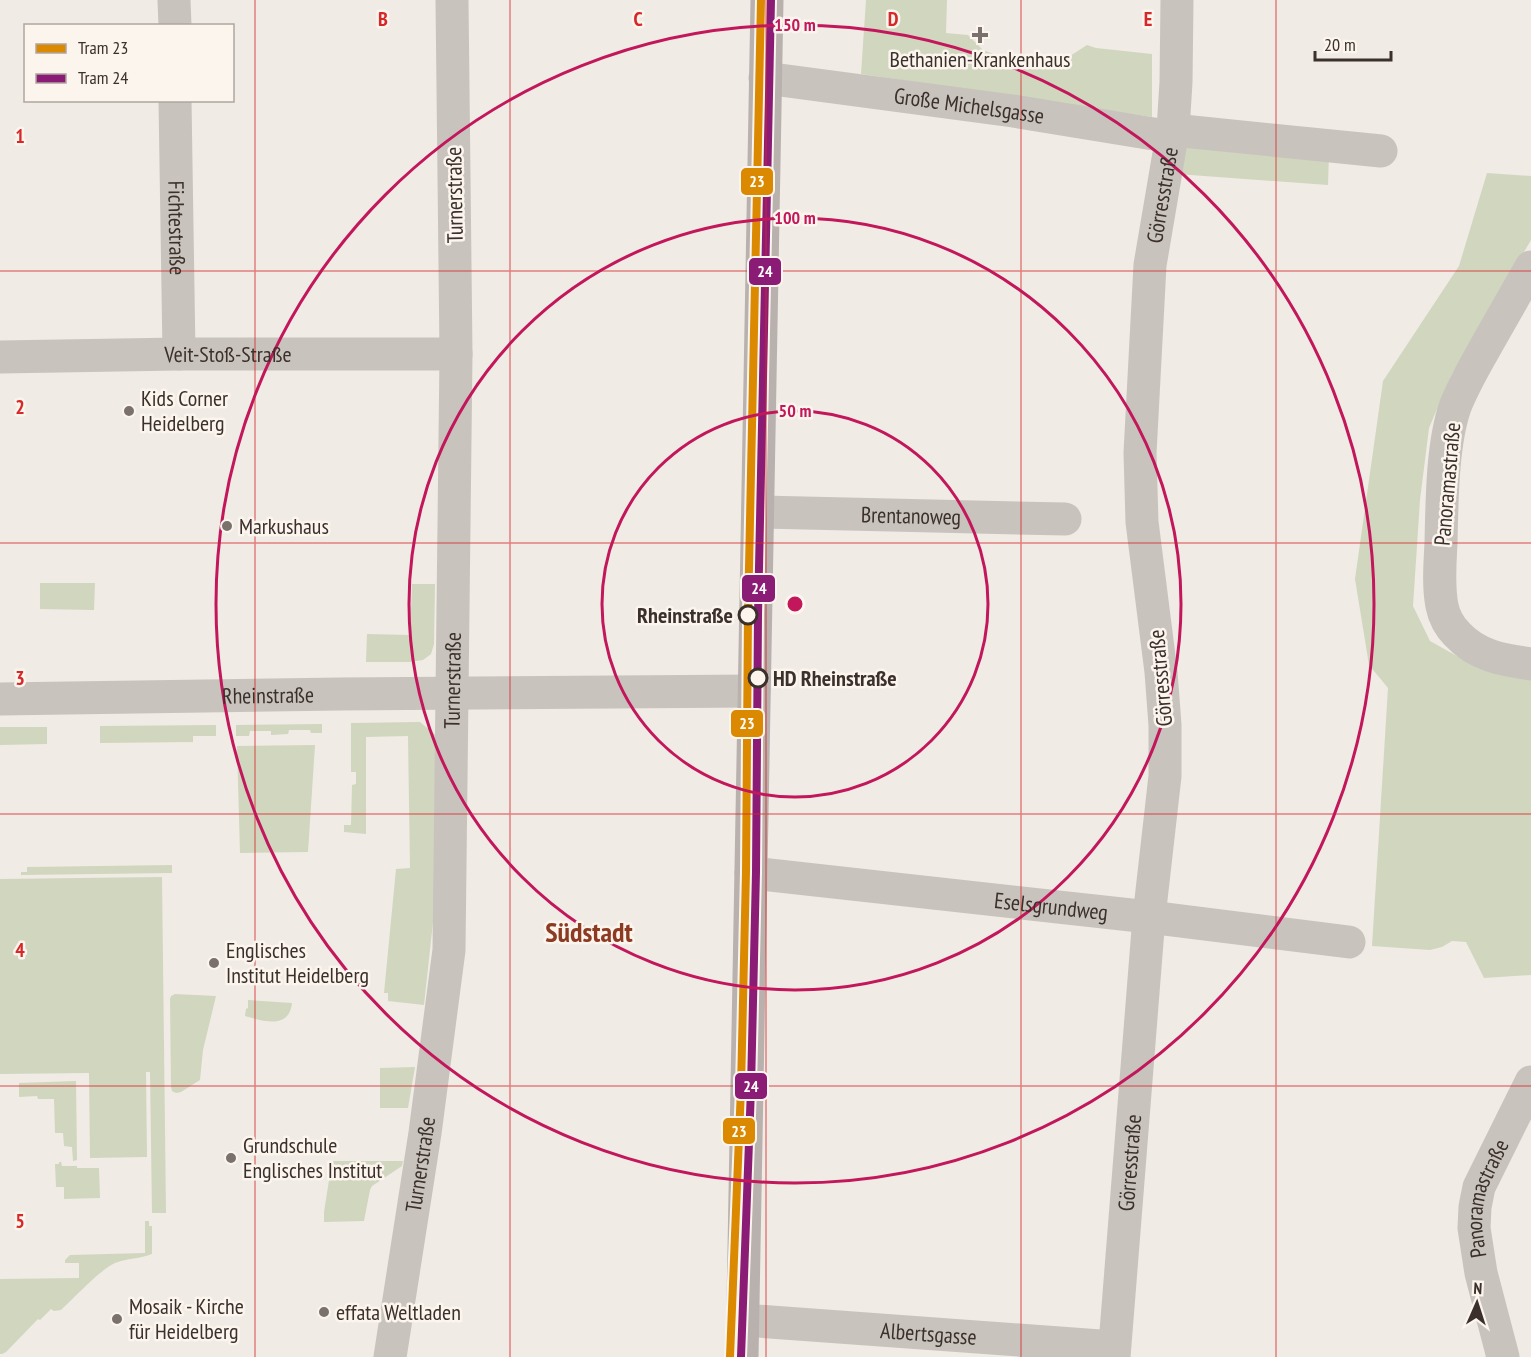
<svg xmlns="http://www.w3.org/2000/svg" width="1531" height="1357" font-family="'PT Sans Narrow',sans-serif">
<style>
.green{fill:#d1d6bf}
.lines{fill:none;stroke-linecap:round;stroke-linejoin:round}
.minor{stroke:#c9c3be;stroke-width:33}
.major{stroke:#b8b1ad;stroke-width:33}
.tram-1-casing{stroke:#fbf5ee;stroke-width:12}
.tram-2-casing{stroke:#fbf5ee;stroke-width:12}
.tram-1{stroke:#dc8902;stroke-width:8}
.tram-2{stroke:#8b1c75;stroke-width:8}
.grid{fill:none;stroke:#d62828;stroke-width:1.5;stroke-opacity:0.55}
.ring{fill:none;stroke:#c2185b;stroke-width:3}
.poi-dot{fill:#7a716c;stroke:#fbf5ee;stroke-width:2}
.stop-dot{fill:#fbf5ee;stroke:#3b302b;stroke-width:3}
.labels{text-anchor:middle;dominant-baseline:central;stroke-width:5;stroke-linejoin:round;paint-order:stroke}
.poi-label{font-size:22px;fill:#3b302b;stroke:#fbf5ee;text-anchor:start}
.street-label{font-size:22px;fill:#3b302b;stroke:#fbf5ee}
.stop-label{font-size:22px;font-weight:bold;fill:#3b302b;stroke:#fbf5ee;text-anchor:end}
.district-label{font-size:28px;font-weight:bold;fill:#8c3b22;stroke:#fbf5ee}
.grid-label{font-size:20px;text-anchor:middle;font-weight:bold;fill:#d62828;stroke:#fbf5ee;stroke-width:5;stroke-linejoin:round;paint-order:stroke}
.centre{fill:#c2185b;stroke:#fbf5ee;stroke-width:3}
.ring-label{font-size:18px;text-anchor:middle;font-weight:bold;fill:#c2185b;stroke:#fbf5ee;stroke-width:5;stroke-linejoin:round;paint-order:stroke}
.line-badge{stroke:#fbf5ee;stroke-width:2}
.badge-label{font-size:16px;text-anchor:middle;font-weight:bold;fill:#fff}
</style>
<rect width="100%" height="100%" fill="#f0ebe5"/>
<g class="green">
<path d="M866,0h81l-1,33 22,2 15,15 24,9 33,1 30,-4 17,-11 9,3 56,6v63l-291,-43z"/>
<path d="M1186,139l143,15 -1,31 -151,-11z"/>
<path d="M1487,173l44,3v64l-80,136 -22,52 -9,72 -7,106 17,35 25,14 76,25v295l-47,3 -18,-36 -14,-1 -10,6 -12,3 -58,-4 16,-258 -19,-23 -14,-86 28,-198 76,-115z"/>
<path d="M40,583h55l-1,27 -54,-1z"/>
<path d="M412,584h23l-1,60 -3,10 -8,6 -13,2h-44l1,-28 43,1z"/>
<path d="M420,722l18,15 1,97 -6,88 -9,83 -36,-4v-8h-4l12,-124 14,-1 -2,-132 -42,1v97l-22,-2v-7h7l1,-40 4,-1v-12h-5v-49z"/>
<path d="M322,724v9h-11l-1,-3h-21l-1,4 -17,1v-4h-21l-1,5h-13v-11z"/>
<path d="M216,725v11h-23v6l-93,1v-17z"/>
<path d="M0,727h47v17l-47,1z"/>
<path d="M315,745l-7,107 -68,1 -3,-107z"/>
<path d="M172,865v8l-151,2v-3h6v-5z"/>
<path d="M162,877l4,336h-14l-2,-141h-4l1,85 -57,1 -1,-85 -89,1v-195z"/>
<path d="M175,994l41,2 -13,54 -3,30 -19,12 -5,1 -4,-2 -1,-4 -1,-88 1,-3z"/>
<path d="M248,1000l44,3c-3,27 -29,18 -47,13l1,-7 2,-1z"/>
<path d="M415,1067l-7,41h-28v-40z"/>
<path d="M76,1081l1,79 -4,1 -1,-14 -8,-1 -1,-13h-8l-1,-34h-16l-1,-3 -18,1v-14z"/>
<path d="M332,1161h71l-1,5 -30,20 -2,4 -6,31 -40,1v-10z"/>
<path d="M59,1162h2l1,4h15v2h22l1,30 -36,1v-12h-8l-1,-23h4z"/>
<path d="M145,1221h4v5h3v28c-12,5 -25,4 -37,9 -13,5 -42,36 -54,47l-7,1 -3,-2 -11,11 -2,-1 -32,33 -4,2h-2v-75l79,-1v-15h-14v-3l5,-5 75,-2z"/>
</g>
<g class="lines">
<g class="minor">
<path d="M174,0l1,26"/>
<path id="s1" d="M765,78l248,33 159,26"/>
<path id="s2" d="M175,100l4,254"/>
<path d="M1173,130l208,21"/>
<path d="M1531,267c-15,26 -30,53 -45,79 -11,20 -23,40 -31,61 -13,38 -13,95 -14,136 -1,20 -3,43 1,63 2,10 8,21 15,28 20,22 46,26 74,30"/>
<path id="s3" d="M0,357l179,-3h277"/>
<path id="s4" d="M758,512l307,7"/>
<path id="s5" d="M0,699l340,-5 414,-3"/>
<path id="s6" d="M751,873l398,44 200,25"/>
<path id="s7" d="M743,1320l371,27"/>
<path id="s8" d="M390,1357l35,-224 24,-183 7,-596 -4,-354"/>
<path id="s9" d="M1114,1357l35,-440 16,-141v-51l-4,-53 -19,-150 -2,-69 10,-188 23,-135 3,-48 1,-82"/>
<path id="s10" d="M1503,1357l-22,-84 -7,-45 1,-21 4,-20 52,-105"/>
</g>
<path class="major" d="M742,1357l25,-1357"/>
<g class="tram-1-casing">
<path id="tram-1" d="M730,1357l11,-269 5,-216 2,-257 13,-615"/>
</g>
<g class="tram-2-casing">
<path id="tram-2" d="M741,1357l10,-269 5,-216 2,-257 13,-615"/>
</g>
<use href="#tram-1" class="tram-1"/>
<use href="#tram-2" class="tram-2"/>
</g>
<path class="grid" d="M255,0v1357M510,0v1357M766,0v1357M1021,0v1357M1276,0v1357M0,271h1531M0,543h1531M0,814h1531M0,1086h1531"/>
<g class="ring">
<circle cx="795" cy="604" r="193"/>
<circle cx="795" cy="604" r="386"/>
<circle cx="795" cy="604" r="579"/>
</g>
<g class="poi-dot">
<path d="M977 26h6v6h6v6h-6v6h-6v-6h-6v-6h6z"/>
<circle cx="129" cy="411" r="6"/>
<circle cx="227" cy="526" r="6"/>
<circle cx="214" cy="963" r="6"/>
<circle cx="231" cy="1158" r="6"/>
<circle cx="324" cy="1312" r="6"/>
<circle cx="117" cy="1319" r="6"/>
</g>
<g class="stop-dot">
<circle cx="748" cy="615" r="9"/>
<circle cx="758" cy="678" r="9"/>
</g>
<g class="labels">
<g class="poi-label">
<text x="980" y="59" text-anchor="middle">Bethanien-Krankenhaus</text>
<text x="141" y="398">Kids Corner<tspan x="141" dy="25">Heidelberg</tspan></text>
<text x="239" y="526">Markushaus</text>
<text x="226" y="950">Englisches<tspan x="226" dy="25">Institut Heidelberg</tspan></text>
<text x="243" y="1145">Grundschule<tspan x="243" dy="25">Englisches Institut</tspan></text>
<text x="129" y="1306">Mosaik - Kirche<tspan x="129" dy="25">für Heidelberg</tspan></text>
<text x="336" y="1312">effata Weltladen</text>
</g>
<g class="street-label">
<text stroke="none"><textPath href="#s1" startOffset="206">Große Michelsgasse</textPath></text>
<text stroke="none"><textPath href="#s9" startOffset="1167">Görresstraße</textPath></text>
<text transform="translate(454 195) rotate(-91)">Turnerstraße</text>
<text stroke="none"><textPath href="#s2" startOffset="128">Fichtestraße</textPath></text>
<text stroke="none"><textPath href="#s3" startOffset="228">Veit-Stoß-Straße</textPath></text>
<text transform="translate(1447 484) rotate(-85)">Panoramastraße</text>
<text stroke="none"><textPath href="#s4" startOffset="153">Brentanoweg</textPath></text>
<text transform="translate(1160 678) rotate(-95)">Görresstraße</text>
<text stroke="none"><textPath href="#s8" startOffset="681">Turnerstraße</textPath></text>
<text stroke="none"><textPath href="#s5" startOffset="268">Rheinstraße</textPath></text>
<text stroke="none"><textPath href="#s6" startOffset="302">Eselsgrundweg</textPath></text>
<text stroke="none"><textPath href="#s9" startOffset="195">Görresstraße</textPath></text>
<text stroke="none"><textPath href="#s8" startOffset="195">Turnerstraße</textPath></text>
<text stroke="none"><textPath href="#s10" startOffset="164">Panoramastraße</textPath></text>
<text stroke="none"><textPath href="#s7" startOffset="186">Albertsgasse</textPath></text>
</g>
<g class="stop-label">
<text x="733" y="615">Rheinstraße</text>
<text x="773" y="678" text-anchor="start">HD Rheinstraße</text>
</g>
<g class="district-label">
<text x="589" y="931">Südstadt</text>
</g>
</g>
<g class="grid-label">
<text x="383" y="26">B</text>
<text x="638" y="26">C</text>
<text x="893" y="26">D</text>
<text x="1148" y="26">E</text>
<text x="20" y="143">1</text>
<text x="20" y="414">2</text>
<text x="20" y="685">3</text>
<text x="20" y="957">4</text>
<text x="20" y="1228">5</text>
</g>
<circle cx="795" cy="604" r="9" class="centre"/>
<g class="ring-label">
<text x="795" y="31">150 m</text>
<text x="795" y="224">100 m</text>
<text x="795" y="417">50 m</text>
</g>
<g class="line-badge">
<rect x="740" y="167" width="34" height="29" rx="6" fill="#dc8902"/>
<rect x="748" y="257" width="34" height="29" rx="6" fill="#8b1c75"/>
<rect x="741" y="574" width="35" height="29" rx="6" fill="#8b1c75"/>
<rect x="730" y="709" width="34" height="29" rx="6" fill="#dc8902"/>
<rect x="734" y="1072" width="34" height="28" rx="6" fill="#8b1c75"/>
<rect x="722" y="1117" width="34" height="28" rx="6" fill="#dc8902"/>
</g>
<g class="badge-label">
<text x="757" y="187">23</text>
<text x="765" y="277">24</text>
<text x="759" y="594">24</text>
<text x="747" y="729">23</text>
<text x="751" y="1092">24</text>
<text x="739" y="1137">23</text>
</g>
<rect x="24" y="24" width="210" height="78" fill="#fbf5ee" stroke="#aea6a0" stroke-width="1.5"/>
<rect x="36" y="44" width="30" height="9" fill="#dc8902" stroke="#aea6a0" stroke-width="1.5"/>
<text x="78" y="54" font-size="18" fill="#3b302b">Tram 23</text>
<rect x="36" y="74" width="30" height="9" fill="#8b1c75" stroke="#aea6a0" stroke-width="1.5"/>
<text x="78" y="84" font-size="18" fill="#3b302b">Tram 24</text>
<g transform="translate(1477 1303) rotate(3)" stroke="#fbf5ee" stroke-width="4.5" paint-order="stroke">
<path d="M0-4.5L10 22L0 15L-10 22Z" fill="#3b302b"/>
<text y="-9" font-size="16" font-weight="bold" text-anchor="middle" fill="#3b302b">N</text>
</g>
<path d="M1315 51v9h76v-9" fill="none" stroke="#3b302b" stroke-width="3"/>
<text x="1324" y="51" font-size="18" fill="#3b302b" stroke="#fbf5ee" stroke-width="4.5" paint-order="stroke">20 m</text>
</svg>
